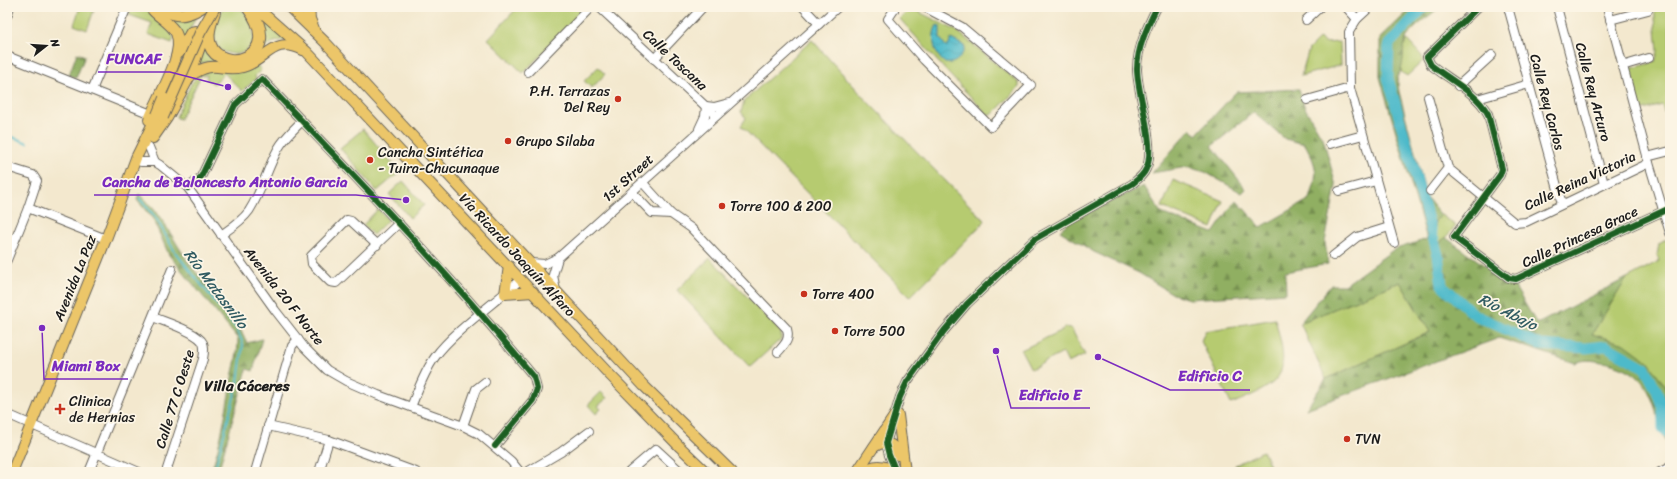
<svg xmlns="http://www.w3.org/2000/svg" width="1677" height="479" font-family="Sriracha,sans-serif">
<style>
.green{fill:#b6cb6f;stroke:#697446}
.forest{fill:url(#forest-firs);stroke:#56663f}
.water{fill:url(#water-waves);stroke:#356b73}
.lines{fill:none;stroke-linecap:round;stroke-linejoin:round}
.stream{stroke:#4ebaca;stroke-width:2}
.river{stroke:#4ebaca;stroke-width:11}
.minor-casing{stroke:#67635a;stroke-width:10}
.major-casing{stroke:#67635a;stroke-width:12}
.highway-casing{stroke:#67635a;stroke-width:14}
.minor{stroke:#fff;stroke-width:8}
.major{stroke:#ecc669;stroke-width:10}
.highway{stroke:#ecc669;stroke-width:12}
.major-bridge-casing{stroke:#67635a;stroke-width:12;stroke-linecap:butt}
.major-bridge{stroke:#ecc669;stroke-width:10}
.cycleway-casing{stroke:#fcf5e5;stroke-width:8}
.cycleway{stroke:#1b5e20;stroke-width:6}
.poi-dot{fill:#c8321e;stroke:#fcf5e5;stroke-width:1.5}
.labels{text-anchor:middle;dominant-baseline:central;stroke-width:3.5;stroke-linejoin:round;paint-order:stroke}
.street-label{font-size:14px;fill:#1c1c1c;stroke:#fcf5e5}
.poi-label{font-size:14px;fill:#1c1c1c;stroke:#fcf5e5;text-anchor:start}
.water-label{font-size:15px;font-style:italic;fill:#305b62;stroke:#fcf5e5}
.neighbourhood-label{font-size:15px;font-weight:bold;fill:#1c1c1c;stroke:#fcf5e5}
.leader{fill:none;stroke:#7b2cbf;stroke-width:1.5}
.callout-dot{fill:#7b2cbf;stroke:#fcf5e5;stroke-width:1.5}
.callout-label{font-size:15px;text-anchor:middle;font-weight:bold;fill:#7b2cbf;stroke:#fcf5e5;stroke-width:3.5;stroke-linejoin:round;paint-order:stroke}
</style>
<defs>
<pattern id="forest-firs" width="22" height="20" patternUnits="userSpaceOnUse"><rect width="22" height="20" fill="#90af62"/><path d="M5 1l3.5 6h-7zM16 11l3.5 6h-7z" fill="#758e50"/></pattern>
<pattern id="water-waves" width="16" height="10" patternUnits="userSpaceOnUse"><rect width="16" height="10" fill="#4ebaca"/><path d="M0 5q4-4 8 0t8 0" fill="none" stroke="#449fad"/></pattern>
</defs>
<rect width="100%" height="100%" fill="#fcf5e5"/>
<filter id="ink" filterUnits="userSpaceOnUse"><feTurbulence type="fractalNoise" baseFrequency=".025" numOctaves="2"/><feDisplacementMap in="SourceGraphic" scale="8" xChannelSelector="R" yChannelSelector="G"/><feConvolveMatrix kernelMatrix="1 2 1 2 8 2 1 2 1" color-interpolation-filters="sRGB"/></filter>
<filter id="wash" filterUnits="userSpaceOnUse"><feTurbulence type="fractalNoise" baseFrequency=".012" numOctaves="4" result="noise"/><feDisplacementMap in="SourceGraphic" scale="16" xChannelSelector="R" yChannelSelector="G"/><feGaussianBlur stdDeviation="0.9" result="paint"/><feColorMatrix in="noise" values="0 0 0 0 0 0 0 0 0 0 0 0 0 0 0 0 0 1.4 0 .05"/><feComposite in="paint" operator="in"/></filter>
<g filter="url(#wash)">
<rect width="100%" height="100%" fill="#f3e8ce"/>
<g class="green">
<path d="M80,7h15l-8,23 -13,-5z"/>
<path d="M132,7h14l13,12 15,18 -2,6 -24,-9 4,-11 -23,-8z"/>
<path d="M155,7l41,9 -12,27z"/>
<path d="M223,7h16l12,11 3,22c-8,17 -22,17 -37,8l-5,-16z"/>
<path d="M518,7h59l5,5 -59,61 -35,-34z"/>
<path d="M1654,7h16v108l-6,-3 -2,-7 -22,6 -11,-42 26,-7 3,-11z"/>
<path d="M911,8l46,23 62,52v4l-27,28h-4l-40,-42 -48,-54z"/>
<path d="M260,16l32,25c-26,-5 -30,16 -50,22 -16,5 -31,-7 -46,3l7,-17v-5c26,36 71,14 57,-28z"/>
<path d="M1320,38l4,5 16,-1 1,23 -40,11 8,-27z"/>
<path d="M1406,39l16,17 1,5 -16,15 -6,-4 2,-22z"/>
<path d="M812,40l56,62 117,119 -75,76 -169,-171 5,-8 -5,-6 3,-11z"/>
<path d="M257,65l4,5 -6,6 1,3 -14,12 -18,-18 -10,11 -8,-5 1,-4h-6l-21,44 -4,-2 15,-33 10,-12z"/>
<path d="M598,67l7,7 -13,14 -8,-7z"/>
<path d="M363,129l37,43 -23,19 -37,-43z"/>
<path d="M1173,180l50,21 -11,27 -50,-21z"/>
<path d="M403,181l21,24 -14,13 -21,-24z"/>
<path d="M378,209l10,11 -15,15 -10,-10z"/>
<path d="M1441,215l15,11 -17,18 -4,-2v-22z"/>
<path d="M1669,238l1,1v154l-9,-11 -69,-48 35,-56 32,-17 -2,-6 2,-11z"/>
<path d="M710,258l71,74v7l-31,28 -73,-77z"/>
<path d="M1400,282l30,50 -104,47 -26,-56z"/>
<path d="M1275,319c16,57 10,63 -44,85l-30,-63 4,-10z"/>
<path d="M1064,327l7,1 14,27 -17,8 -5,-10 -32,16 -10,-19 42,-20z"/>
<path d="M601,392l6,6 -9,8 3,3 -5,5 -8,-9z"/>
<path d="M1263,451l10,21h-34l-4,-7z"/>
</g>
<g class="forest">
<path d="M1413,7h27c-8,7 -29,22 -33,30 -6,13 -1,29 -10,40l2,15 28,106 14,17 -6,6v21l4,2 6,-7 70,50 22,37 90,-46 -35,56 33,10 23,17 22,32v57c-19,-37 -11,-76 -62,-87 -13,-2 -21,-5 -33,0l-76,-25 -193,71 20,-30 104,-47 -30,-50 -100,41 31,-38h14l48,-35 34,-11 -47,-162v-39z"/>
<path d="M77,53l8,3 -9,22 -7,-3z"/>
<path d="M1299,89l6,19 19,33 12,45 -11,56 3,22 -43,8 1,21 -97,6 -16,-5 -34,-21 -45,-21 -34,-21 8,-9 76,-36 17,27 52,20 23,-33 25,27 49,-28c8,-26 8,-31 -5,-55l-20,-5 -31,-27 -42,34 34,43 -4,4 -37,-21 -18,-5 -35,6 39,-44 5,6 40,-43z"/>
<path d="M139,194c23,19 35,48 52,72 20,25 43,48 56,77l15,-4 -9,32 -6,-2 -29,103h-7c10,-30 15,-60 20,-90 3,-15 7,-28 7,-43l-69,-84 -16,-36 -16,-19z"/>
</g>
<path class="water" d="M937,25l3,1v12l7,10 4,-9 14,7c-2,10 -9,19 -20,17 -11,-8 -15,-26 -8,-38z"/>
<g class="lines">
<g class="stream">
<path d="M7,135l21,8"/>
<path d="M139,198l17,20 19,34 62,77 6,15 -5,38 -24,90"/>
</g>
<path class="river" d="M1424,7l-35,37 -1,34 50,177 4,30 33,30 65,30 46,3 20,-2 39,22 12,23 6,18v19l7,6"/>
</g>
</g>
<g filter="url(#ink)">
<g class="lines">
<g class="minor-casing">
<g id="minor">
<path d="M599,7l117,109"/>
<path d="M803,7l16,17"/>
<path d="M892,7l2,3 -6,9 36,41 67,67 40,-42 -69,-58 -38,-20"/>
<path d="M1346,7l11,12"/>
<path d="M1370,7l-13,12 -8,13 1,56 44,155"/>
<path d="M1478,7l-51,50 4,8c19,15 46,28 57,49l14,55 -2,6 -46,62 55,41 7,1 154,-71"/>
<path d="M1508,7l54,197"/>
<path d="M1557,7l47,177"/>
<path d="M1607,7l42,156 21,70"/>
<path d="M7,16l3,-9"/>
<path d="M1306,20l14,-13"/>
<path d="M1610,20l38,-10"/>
<path d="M7,56l144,58"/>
<path d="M654,59l49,-52"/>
<path d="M1622,66l27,-8"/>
<path d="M528,72l63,-65"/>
<path d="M1458,86l34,-31"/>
<path d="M92,90l35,-83"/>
<path d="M1428,97l20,71 67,55 11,-1 123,-59"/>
<path d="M1477,99l52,-15"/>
<path d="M1307,100l43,-12"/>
<path d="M699,129l6,-13 1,-10 8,1 15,-4"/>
<path d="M1330,144l33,-9"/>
<path d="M149,147l6,15"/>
<path d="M1647,157l23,-6"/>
<path d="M141,162h14l5,3 28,23 87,122 29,37 23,23 19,11 32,14 85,31 16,8 32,27 9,11"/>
<path d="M7,167l26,8 4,6 -9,27 -21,52"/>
<path d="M643,183l28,31 20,14 96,101c3,11 -2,15 -9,23"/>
<path d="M188,188l13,-11 34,-72 27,-26c93,98 187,194 272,298l3,12 -4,11 -38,46"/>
<path d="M1339,191l37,-10"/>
<path d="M1430,191l18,-23"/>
<path d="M632,192l20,21 19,1"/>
<path d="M28,208l78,31"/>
<path d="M221,235c10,-7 21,-14 28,-24 13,-20 18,-42 29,-62 6,-11 15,-19 24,-28"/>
<path d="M377,245l-26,-24 -4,-1 -36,36 1,8 18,18 6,1 63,-60"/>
<path d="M1333,256l24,-19 32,-10"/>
<path d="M531,263l14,1 13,-6 280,-251"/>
<path d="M556,291l-3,-16 5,-17"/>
<path d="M153,317c12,5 45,15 50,26 2,5 1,11 0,16l-37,113"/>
<path d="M411,407c7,-17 13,-35 24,-50 19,-26 61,-55 86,-78"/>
<path d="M7,414l132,58"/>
<path d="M268,426l61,14 87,32"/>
<path d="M463,426l13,-37 9,-7"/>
<path d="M89,472l83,-203"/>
<path d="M255,472l37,-126 6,-7"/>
<path d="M319,472l10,-32"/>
<path d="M527,472l34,-20 28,-21"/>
<path d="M629,472l27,-23 25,23"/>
<path d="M896,472l-7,-17 -3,-12 14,-46 7,-15 37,-51 23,-27 68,-65 97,-55c5,-4 11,-8 14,-15 11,-22 -9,-75 -9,-100 0,-21 11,-44 20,-62"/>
<path d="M1660,472l10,-5"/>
</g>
</g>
<g class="major-casing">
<g id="major">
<path d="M256,7l51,45 302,322 71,73 26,25"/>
<path d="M289,7l36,35 319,344 88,86"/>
<path d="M179,53l12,-21 5,-1 5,3 1,7 -12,35"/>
<path d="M149,120c7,-21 37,-66 27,-87 -6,-11 -19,-16 -26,-26"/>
<path d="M153,138l14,-20 23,-42c26,-18 30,-3 53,-9 25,-7 29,-32 60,-17"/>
<path d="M509,266l-4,28 28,-2"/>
<path d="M898,415l7,57"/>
<path d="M874,447c10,-7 20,-5 24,8"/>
<path d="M12,472l94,-233 30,-81 21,-43"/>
<path d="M857,472l38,-57"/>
<path d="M863,472c10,-8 21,-8 31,0"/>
</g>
</g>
<g class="highway-casing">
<g id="highway">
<path d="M163,7c12,12 25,8 38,0"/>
<path d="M308,7l1,12 4,10"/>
<path d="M214,12c-3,10 -8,22 -4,33 11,30 77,14 38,-38"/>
</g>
</g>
<use href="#minor" class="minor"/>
<use href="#major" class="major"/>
<use href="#highway" class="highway"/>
<g class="major-bridge-casing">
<g id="major-bridge">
<path d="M157,115l7,-17"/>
<path d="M163,117l37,-84 15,-26"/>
</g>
</g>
<use href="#major-bridge" class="major-bridge"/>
<g class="cycleway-casing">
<g id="cycleway">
<path d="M1478,7l-51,50 4,8c19,15 46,28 57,49l14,55 -2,6 -46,62 55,41 7,1 154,-71"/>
<path d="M188,188l13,-11 34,-72 27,-26c93,98 187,194 272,298l3,12 -4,11 -38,46"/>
<path d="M896,472l-7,-17 -3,-12 14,-46 7,-15 37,-51 23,-27 68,-65 97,-55c5,-4 11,-8 14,-15 11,-22 -9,-75 -9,-100 0,-21 11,-44 20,-62"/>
</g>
</g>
<use href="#cycleway" class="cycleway"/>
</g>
</g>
<g class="poi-dot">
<circle cx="618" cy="99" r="4"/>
<circle cx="508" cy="141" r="4"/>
<circle cx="370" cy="160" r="4"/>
<circle cx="722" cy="206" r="4"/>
<circle cx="804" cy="294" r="4"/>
<circle cx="835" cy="331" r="4"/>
<path d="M58 403h4v4h4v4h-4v4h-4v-4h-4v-4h4z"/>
<circle cx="1347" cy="439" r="4"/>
</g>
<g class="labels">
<g class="street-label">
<text transform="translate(675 60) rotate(43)">Calle Toscana</text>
<text transform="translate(1593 92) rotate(75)">Calle Rey Arturo</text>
<text transform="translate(1547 102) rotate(75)">Calle Rey Carlos</text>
<text transform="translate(628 178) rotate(-42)">1st Street</text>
<text transform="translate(1580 181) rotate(-25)">Calle Reina Victoria</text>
<text transform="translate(1580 237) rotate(-25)">Calle Princesa Grace</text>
<text transform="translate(517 255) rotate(47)">Vía Ricardo Joaquín Alfaro</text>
<text transform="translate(75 278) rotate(-68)">Avenida La Paz</text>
<text transform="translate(284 296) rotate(52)">Avenida 20 F Norte</text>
<text transform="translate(175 399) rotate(-73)">Calle 77 C Oeste</text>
</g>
<g class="poi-label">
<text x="610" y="91" text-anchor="end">P.H. Terrazas<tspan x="610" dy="16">Del Rey</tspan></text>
<text x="516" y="141">Grupo Silaba</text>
<text x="378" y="152">Cancha Sintética<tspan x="378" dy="16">- Tuira-Chucunaque</tspan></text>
<text x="730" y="206">Torre 100 &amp; 200</text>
<text x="812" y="294">Torre 400</text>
<text x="843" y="331">Torre 500</text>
<text x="69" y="401">Clinica<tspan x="69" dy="16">de Hernias</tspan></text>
<text x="1355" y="439">TVN</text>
</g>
<g class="water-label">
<text transform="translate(216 289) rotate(53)">Río Matasnillo</text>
<text transform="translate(1508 312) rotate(27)">Río Abajo</text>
</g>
<g class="neighbourhood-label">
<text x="247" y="386">Villa Cáceres</text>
</g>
</g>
<path class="leader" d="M228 87L170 72H98M406 200L356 195H94M42 328L44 379H128M1098 357L1170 390H1250M996 351L1011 408H1090"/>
<g class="callout-dot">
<circle cx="228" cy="87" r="4"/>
<circle cx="406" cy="200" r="4"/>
<circle cx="42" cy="328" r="4"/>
<circle cx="1098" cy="357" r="4"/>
<circle cx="996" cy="351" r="4"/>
</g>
<g class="callout-label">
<text x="134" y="64">FUNCAF</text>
<text x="225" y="187">Cancha de Baloncesto Antonio Garcia</text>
<text x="86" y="371">Miami Box</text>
<text x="1210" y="381">Edificio C</text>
<text x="1050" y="400">Edificio E</text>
</g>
<rect width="1677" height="479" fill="none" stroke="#fcf5e5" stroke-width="24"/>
<g transform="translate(46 46) rotate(73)" stroke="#fcf5e5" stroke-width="3" paint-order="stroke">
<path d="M0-3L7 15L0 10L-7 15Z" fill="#1c1c1c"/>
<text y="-6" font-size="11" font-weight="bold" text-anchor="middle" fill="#1c1c1c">N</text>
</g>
</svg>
